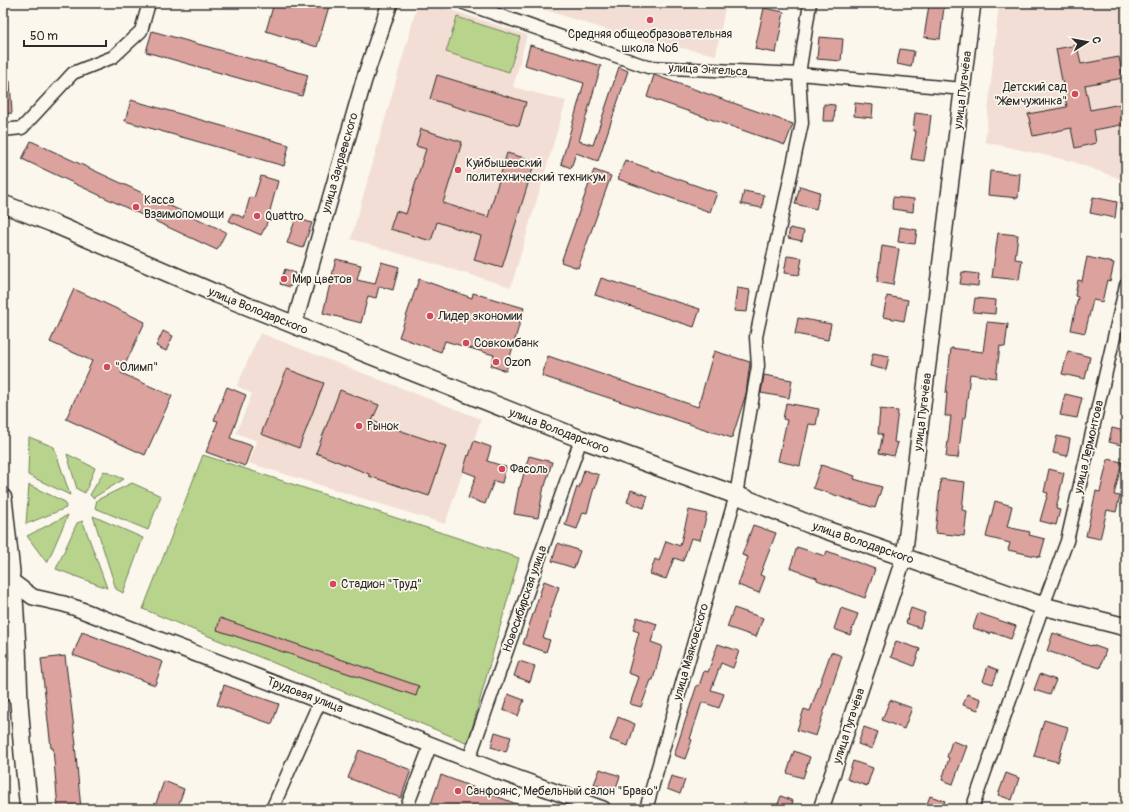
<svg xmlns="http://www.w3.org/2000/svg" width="1129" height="812" font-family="Pangolin,sans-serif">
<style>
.built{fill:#f2ded4}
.green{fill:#b8d48c;stroke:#72805c}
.building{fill:#dca29d;stroke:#2b2b2b}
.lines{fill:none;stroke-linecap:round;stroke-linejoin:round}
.minor-casing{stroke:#2b2b2b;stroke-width:15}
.tertiary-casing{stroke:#2b2b2b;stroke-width:18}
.secondary-casing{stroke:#2b2b2b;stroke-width:20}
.minor{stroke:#fbf7ec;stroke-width:12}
.tertiary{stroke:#fbf7ec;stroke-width:15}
.secondary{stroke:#fbf7ec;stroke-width:17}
.poi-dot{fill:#d1495b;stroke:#fbf7ec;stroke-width:1.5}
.labels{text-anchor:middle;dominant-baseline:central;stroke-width:3.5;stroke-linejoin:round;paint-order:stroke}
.poi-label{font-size:12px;fill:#2b2b2b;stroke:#fbf7ec;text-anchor:start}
.street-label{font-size:12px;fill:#2b2b2b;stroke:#fbf7ec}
</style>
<rect width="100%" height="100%" fill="#fbf7ec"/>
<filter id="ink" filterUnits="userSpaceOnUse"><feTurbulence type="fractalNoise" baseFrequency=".025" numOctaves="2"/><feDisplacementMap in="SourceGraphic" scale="8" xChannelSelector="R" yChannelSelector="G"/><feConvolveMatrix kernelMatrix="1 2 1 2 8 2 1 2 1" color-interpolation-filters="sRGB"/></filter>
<g filter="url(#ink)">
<g class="built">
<path d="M418,3h12l97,32 -14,52 53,14 -55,186 -160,-48z"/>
<path d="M524,3h202l-10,52 -84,-17z"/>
<path d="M999,3h127v178l-55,-20 -86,-19z"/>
<path d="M260,333l221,86 -36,105 -196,-61 8,-22 -21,-8 16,-39 -15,-8z"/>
</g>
<g class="green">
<path d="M457,17l63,20 -11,35 -63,-20z"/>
<path d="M29,437l25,10 16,48 -42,-20z"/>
<path d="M67,454l28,14 -10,25 -8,-4z"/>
<path d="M203,455l316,103 -51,185 -325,-134z"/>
<path d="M104,471l20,8 -31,19 -3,-3z"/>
<path d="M132,483l29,13 -13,34 -53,-22 2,-8z"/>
<path d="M29,485l36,17 1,6 -40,16z"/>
<path d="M68,515l-21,48 -20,-27z"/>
<path d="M93,516l50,22 -20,55 -7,-4z"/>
<path d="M83,521v1l24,66 -51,-19 21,-46z"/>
</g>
<g class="building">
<path d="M274,3h56l-13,44 -51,-16z"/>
<path d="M929,5l15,2 -4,32 -16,-2z"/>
<path d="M764,8l20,4 -8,41 -21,-4z"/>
<path d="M152,31l156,44 -6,21 -156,-44z"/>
<path d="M819,37l24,2 -2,22 -24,-2z"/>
<path d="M530,45l71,21 -22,75 14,4 26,-78 9,4 -30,90 -22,-8 -5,15 -10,-4 23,-81 -59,-18z"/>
<path d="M1077,45l4,19 38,-7 4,21 -38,7 5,25 36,-7v21l-32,6 2,13 -21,5 -4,-20 -38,8 -5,-22 39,-7 -11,-58z"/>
<path d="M900,49l14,2 -3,16 -14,-3z"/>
<path d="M437,75l89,27 -7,24 -89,-27z"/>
<path d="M654,75l139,49 -8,21 -138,-48z"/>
<path d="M3,81h7l2,32 -9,1z"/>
<path d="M131,100l158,45 -5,21 -159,-45z"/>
<path d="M855,103l18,2 -1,13 -18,-2z"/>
<path d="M824,104l11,1 -1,16h-11z"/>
<path d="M915,113l16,2 -2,17 -5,29 -13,-2 5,-28h-3z"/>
<path d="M421,129l41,13 -19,61 45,14 19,-64 28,8 -33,107 -28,-8 7,-24 -44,-14 -6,19 -41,-12 6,-18 10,3 20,-65 -10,-3z"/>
<path d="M31,141l195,91 -9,18 -195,-91z"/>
<path d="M625,160l92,33 -7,19 -92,-33z"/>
<path d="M594,170l17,6 -33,92 -17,-6z"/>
<path d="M990,171l30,3 -2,24 -30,-3z"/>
<path d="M261,176l17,5 -13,48h-1l-3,6 -32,-14 4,-8 11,5 6,-21 4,1z"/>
<path d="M800,186l20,6 -4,17 -21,-5z"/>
<path d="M744,191l20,4 -2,13 -21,-4z"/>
<path d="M893,197l21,2 -1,13 -21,-3z"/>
<path d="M1093,197l24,5 -2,16 -25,-5z"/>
<path d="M296,218l16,5 -9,25 -16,-5z"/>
<path d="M900,227l17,3 -2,14 -17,-2z"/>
<path d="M790,228l14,3 -2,10 -14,-3z"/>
<path d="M998,233l20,2 -3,24 7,1 -3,20 -27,-3z"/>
<path d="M882,246l17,3 -6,36 -16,-3z"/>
<path d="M787,256l15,2 -3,17 -15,-2z"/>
<path d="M1087,257l27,6 -4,18 -3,-1 -5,22 -9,-2 -8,33 -14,-3 7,-33 -3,-1 3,-16 4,1z"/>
<path d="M336,259l25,6 -4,15 18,4 6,-22 18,5 -6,23 -14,-4 -3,12 -8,-2 -7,27 -38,-10z"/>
<path d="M285,269l10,4 -5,14 -10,-3z"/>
<path d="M962,272l17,2 -1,12 -18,-2z"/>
<path d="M601,278l99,31 -6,18 -99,-32z"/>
<path d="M419,279l53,19 1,-5 51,15 -18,63 -15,-5 3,-11 -49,-14 -4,11 -42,-15z"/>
<path d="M737,288l13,2 -3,22 -13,-1z"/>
<path d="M74,289l71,33 -24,51 51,23 -27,59 -79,-36 26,-58 -42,-19z"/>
<path d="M887,296l21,4 -4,21 -21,-4z"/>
<path d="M975,298l21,2 -1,14 -22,-2z"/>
<path d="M798,318l33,6 -3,16 -33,-6z"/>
<path d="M987,322l21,2 -3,23 -5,-1 -4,32 -26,-4 -5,44h-2l-5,40 -12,-1 5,-41h-6l2,-23h-1l5,-45 32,4z"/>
<path d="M163,331l10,5 -7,15 -10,-5z"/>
<path d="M714,351l36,11 -4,32 -14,44 -190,-62 6,-20 150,51z"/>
<path d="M1068,351l22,6 -5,22 -23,-5z"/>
<path d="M873,353l16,3 -3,14 -16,-4z"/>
<path d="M287,369l37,14 -25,65 -38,-14z"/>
<path d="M764,375l28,5 -3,18 -28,-5z"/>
<path d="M227,387l19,8 -16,43 22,8 -7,20 -39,-14 12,-31 -4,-1z"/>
<path d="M340,390l39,15 -7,16 74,25 -17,50 -60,-20v-2l-53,-21z"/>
<path d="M1065,394l17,4 -5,20 -17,-3z"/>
<path d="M786,403l33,6 -3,16 -7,-1 -9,42 -22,-5 9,-41 -4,-1z"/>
<path d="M880,409l18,2 -4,31 4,1 -4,13 -15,-3 4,-19h-5z"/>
<path d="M1112,428l13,3 -4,14 -12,-3z"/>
<path d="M1057,436l13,3 -3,17 -14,-3z"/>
<path d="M474,441l17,6 -4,14 19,6 -4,16 -8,-2 -9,23 -17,-6 8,-22 -13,-5 5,-16 1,1z"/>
<path d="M529,456l23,6 -7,24h-1l-6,32 -24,-4 5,-27h1z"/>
<path d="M1108,459l14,3 -8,33 6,1 -4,16 -9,-2 -7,29 -14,-3 10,-45 4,1z"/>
<path d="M821,465l34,11 -1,3 28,8 -7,21 -62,-20z"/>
<path d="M1049,469l15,4 -8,36 4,1 -4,15 -16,-4 8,-28 -4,-1z"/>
<path d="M584,470l15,5 -4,13h-1l-7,25 -4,-1 -6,17 -12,-4 12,-38 2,1z"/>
<path d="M941,479l24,3 -3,28 5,1 -3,25 -29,-3z"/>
<path d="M631,490l17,6 -4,12 -17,-6z"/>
<path d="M995,501l17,5 -5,21 23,5 -1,3 16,4 -5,18 -32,-7 2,-7 -24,-6z"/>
<path d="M689,510l18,4 -7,26 -9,-2 -8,23 -9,-3 -8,21 -16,-5 5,-15 4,2 7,-20 14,5z"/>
<path d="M753,525l23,8 -16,42 5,2 -6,16 -21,-8 10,-28 -6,-2z"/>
<path d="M558,543l22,8 -6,17 -22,-7z"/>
<path d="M797,547l28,9 2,-5 48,18 -10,29 -48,-18v-2l-27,-10z"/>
<path d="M544,581l15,6 -10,29 1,1 -7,21 7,2 -4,12 -23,-8z"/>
<path d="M734,608l29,10 -7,19 -29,-10z"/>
<path d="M841,608l17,6 -8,21 -16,-6z"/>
<path d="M911,608l14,5 -5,15 -14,-5z"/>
<path d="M978,613l38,13 -5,13 -20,-7 -1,2 -17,-6z"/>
<path d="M637,617l20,7 -6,18 11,4 -9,34h-2l-10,27 -11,-3 9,-27 -11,-4 11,-41 -6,-2z"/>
<path d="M220,618l199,68 -3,10 -199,-66z"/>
<path d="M82,632l81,30 -8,23 -82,-30z"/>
<path d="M1053,633l38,13 1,-1 14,5 -6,18 -53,-17z"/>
<path d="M896,641l24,8 -6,17 -23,-9z"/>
<path d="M718,644l21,7 -6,17 -12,-5 -10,27 13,4 -5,14 -17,-6 -12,37 2,1 -7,19 -11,-4 23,-70 2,1 5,-15 4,1z"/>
<path d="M831,652l11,4 -26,80 -19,-6 7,-21 6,2z"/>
<path d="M65,656l11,89h-1l6,64h-23l-5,-61h-2l-10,-89z"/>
<path d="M519,661l16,5 -5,16 -16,-6z"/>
<path d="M988,666l10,4 -5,14 -10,-3z"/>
<path d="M1040,674l16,6 -6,15 -16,-5z"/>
<path d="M224,685l55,19 -7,20 -55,-19z"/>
<path d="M508,694l16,6 -6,16 -15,-6z"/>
<path d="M967,694l14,5 -3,11 -15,-5z"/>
<path d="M890,700l22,8 -8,21 -22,-9z"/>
<path d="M618,717l17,7 -7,22 -18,-6z"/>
<path d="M1044,720l24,7 -10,35 -24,-6z"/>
<path d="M864,727l14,5 -6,17 -14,-5z"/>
<path d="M495,732l16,5 -5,15 -15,-5z"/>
<path d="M952,741l15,5 -14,38 -11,-4 7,-22 -2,-1z"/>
<path d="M359,750l52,20 -10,28 -53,-20z"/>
<path d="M794,751l16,6 -7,21 -16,-5z"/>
<path d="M853,761l20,7 -6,18 -20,-7z"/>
<path d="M600,769l20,7 -5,15 -21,-7z"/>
<path d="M1006,773l13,5 -7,22 -14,-5z"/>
<path d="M441,775l86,33v1h-90l-7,-3z"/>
<path d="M671,776l14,4 -5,14 -13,-5z"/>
<path d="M164,781l20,8 -7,20h-23z"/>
<path d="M781,796l12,5 -3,8h-14z"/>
<path d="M930,796l15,5 -3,8h-17z"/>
</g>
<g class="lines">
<g class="minor-casing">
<g id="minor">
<path d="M464,3l184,64 151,7 164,15"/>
<path d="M3,130l19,-2 51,-55 40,-16 28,-26 8,-28"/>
<path d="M469,759l112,-320"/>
<path d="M272,809l48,-108"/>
<path d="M406,809l25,-65"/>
<path d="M646,809l90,-314 22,-129 -2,-29 46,-214 -3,-49 11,-71"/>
<path d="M972,809l71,-203 24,-65 59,-256"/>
</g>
</g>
<g class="tertiary-casing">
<g id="tertiary">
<path d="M294,325l70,-245 26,-77"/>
<path d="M10,580l23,17 31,7 12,4 244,93 180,71 103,37"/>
<path d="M821,809l83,-252 69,-554"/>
</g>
</g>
<g class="secondary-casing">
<g id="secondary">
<path d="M3,204l49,19 165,71 364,145 163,59 65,26 234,82 83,21"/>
<path d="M3,498l8,74 -1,8 4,18 3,49 2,55 4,52 6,55"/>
<path d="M3,667l12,28"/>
</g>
</g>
<use href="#minor" class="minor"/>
<use href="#tertiary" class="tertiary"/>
<use href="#secondary" class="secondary"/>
</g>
</g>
<g class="poi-dot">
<circle cx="650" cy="20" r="4"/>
<circle cx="1075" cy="94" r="4"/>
<circle cx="458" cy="170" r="4"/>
<circle cx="136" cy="207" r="4"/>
<circle cx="257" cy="216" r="4"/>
<circle cx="284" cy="279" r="4"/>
<circle cx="430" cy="316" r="4"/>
<circle cx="466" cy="343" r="4"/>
<circle cx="496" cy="362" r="4"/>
<circle cx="107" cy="367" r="4"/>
<circle cx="359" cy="426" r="4"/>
<circle cx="502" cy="469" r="4"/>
<circle cx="333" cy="584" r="4"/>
<circle cx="458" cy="791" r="4"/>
</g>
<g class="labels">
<g class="poi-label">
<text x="650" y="34" text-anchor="middle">Средняя общеобразовательная<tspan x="650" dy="14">школа №6</tspan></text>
<text x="1067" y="87" text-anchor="end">Детский сад<tspan x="1067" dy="14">"Жемчужинка"</tspan></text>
<text x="466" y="163">Куйбышевский<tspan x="466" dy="14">политехнический техникум</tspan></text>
<text x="144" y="200">Касса<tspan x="144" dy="14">Взаимопомощи</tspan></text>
<text x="265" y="216">Quattro</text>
<text x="292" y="279">Мир цветов</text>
<text x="438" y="316">Лидер экономии</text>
<text x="474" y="343">Совкомбанк</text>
<text x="504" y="362">Ozon</text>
<text x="115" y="367">"Олимп"</text>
<text x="367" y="426">Рынок</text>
<text x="510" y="469">Фасоль</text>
<text x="341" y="584">Стадион "Труд"</text>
<text x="466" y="791">Санфоянс, Мебельный салон "Браво"</text>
</g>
<g class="street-label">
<text transform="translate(708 70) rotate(3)">улица Энгельса</text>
<text transform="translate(963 90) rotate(-83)">улица Пугачёва</text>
<text transform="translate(340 163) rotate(-74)">улица Закраевского</text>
<text transform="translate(258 311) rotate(22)">улица Володарского</text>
<text transform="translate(923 412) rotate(-83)">улица Пугачёва</text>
<text transform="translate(559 431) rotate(21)">улица Володарского</text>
<text transform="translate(1089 447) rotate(-77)">улица Лермонтова</text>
<text transform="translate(863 543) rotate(19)">улица Володарского</text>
<text transform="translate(525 599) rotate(-71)">Новосибирская улица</text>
<text transform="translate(691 652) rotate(-74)">улица Маяковского</text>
<text transform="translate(305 695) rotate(21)">Трудовая улица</text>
<text transform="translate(849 726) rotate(-72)">улица Пугачёва</text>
</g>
</g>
<rect width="1129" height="812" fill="none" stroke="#fbf7ec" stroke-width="16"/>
<rect x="8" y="8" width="1113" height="796" fill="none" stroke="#2b2b2b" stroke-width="1.5" filter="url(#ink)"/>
<g transform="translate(1087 42) rotate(79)" stroke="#fbf7ec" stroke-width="3" paint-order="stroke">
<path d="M0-3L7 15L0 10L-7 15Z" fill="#2b2b2b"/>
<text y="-6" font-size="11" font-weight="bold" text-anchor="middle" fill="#2b2b2b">С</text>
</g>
<path d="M24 40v6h82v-6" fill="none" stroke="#2b2b2b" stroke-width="2"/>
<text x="30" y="40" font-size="12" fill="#2b2b2b" stroke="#fbf7ec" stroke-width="3" paint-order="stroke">50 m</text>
</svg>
